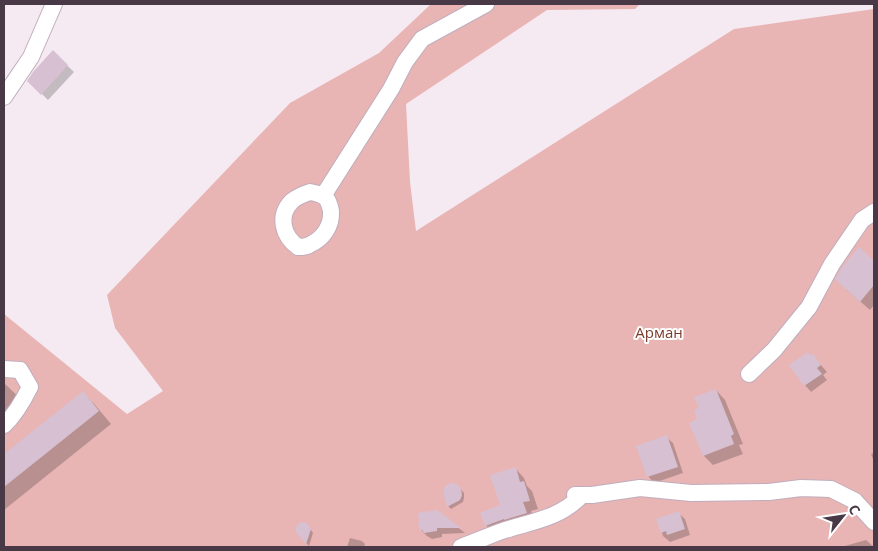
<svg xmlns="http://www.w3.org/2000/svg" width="878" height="551" font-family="'Open Sans',sans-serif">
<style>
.green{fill:#e8b5b4}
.shadow{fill:#0003}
.building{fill:#d6c0d2}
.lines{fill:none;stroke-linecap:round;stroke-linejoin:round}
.minor-casing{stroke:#c0adbc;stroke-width:18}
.minor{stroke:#fff;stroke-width:16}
.labels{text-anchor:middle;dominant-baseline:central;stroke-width:4;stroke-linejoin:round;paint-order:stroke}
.park-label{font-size:15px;fill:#7b3b2b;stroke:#fff}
</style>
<rect width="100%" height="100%" fill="#f5eaf2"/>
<path class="green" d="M431,4h209l-5,5 -88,1 -141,94 4,78 6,49 318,-202 140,-20v538h-870v-233l123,100 36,-23 -48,-63 -8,-33 183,-192 89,-50z"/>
<g class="shadow">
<path d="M53,52l21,20 -26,28 -13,-13z"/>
<path d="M859,249l15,14v42l-4,5 -24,-21z"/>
<path d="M813,356l14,16 -4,3 4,5 -16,12 -6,-7 6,-28z"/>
<path d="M4,383l20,19 -20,23z"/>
<path d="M716,390l9,10 18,44 -4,1 4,9 -30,11 -9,-9 -13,-33 8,-3 1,-11z"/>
<path d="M83,393l12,12 16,19 -107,86v-54z"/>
<path d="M666,437l7,6 10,30 -29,10 -6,-7z"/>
<path d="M874,453v9l-3,-8z"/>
<path d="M516,469l8,9 3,8 5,5 6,18 -7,2 4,11 -40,12 -9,-9 15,-19z"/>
<path d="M459,487l5,6v5l-1,4 -12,7 -3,-3z"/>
<path d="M436,512l24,17 5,4 -23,1v3l-10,2 -5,-3 -6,-6z"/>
<path d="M678,513l7,6 5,16 -20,7 -7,-6 -5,-16z"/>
<path d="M308,525l5,8 -4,13 -11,-12z"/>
<path d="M350,538l12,3 3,3 -1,3h-17z"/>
<path d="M866,540l8,7h-33z"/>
</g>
<g class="building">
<path d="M53,50l15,15 -27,30 -14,-14 6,-9z"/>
<path d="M859,247l15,14v24l-14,17 -25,-23 8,-13z"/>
<path d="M808,352l2,4 3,-2 8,11 -4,3 5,6 -18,12 -15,-21z"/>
<path d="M716,389l18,45 -3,2 3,8 -31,12 -14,-33 8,-4 -3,-9 5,-2 -5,-11z"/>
<path d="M83,391l16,20 -95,76v-33z"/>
<path d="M667,435l11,32 -31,10 -11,-31z"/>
<path d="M516,467l4,15 4,-1 6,20 -7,1 4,11 -23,7v-1l-19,7 -5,-13 20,-8 -10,-30z"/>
<path d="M451,483h3l5,3 2,3 1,6 -2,5 -13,7 -4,-15 2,-6z"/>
<path d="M437,510l24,18h-24v3l-13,2 -2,-3h-2l-2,-6 1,-3 -1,-8z"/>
<path d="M679,511l6,18 -18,6 -1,-4 -5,2 -5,-14z"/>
<path d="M302,522l5,1 4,6 -5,15 -10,-12v-5l3,-4z"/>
</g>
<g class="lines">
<g class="minor-casing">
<g id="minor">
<path d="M4,97l27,-40 23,-53"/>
<path d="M310,192c5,1 11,2 15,5 4,4 5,9 6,14 1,15 -8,28 -22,34 -3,2 -7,2 -11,2 -15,-11 -21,-31 -6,-46 5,-4 12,-7 18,-9z"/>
<path d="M323,196l68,-107 14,-27 17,-23 64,-35"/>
<path d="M4,369l16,1 10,17c-7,14 -15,28 -26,38"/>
<path d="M749,374l25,-24 35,-43 23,-43 30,-44 12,-8"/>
<path d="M575,495h17l48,-7 51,5 78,-1 32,-4 30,1 24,12 19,21"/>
<path d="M461,547c14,-5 29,-12 44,-17 29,-9 55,-12 77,-35"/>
</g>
</g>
<use href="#minor" class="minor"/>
</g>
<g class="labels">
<g class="park-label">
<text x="659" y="332">Арман</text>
</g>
</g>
<rect width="878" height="551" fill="none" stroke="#493846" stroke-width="10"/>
<g transform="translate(843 516) rotate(60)" stroke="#ffffff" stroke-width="4" paint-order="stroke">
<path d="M0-4L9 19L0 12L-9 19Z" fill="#493846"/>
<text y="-8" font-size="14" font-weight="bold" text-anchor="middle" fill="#493846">С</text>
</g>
</svg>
